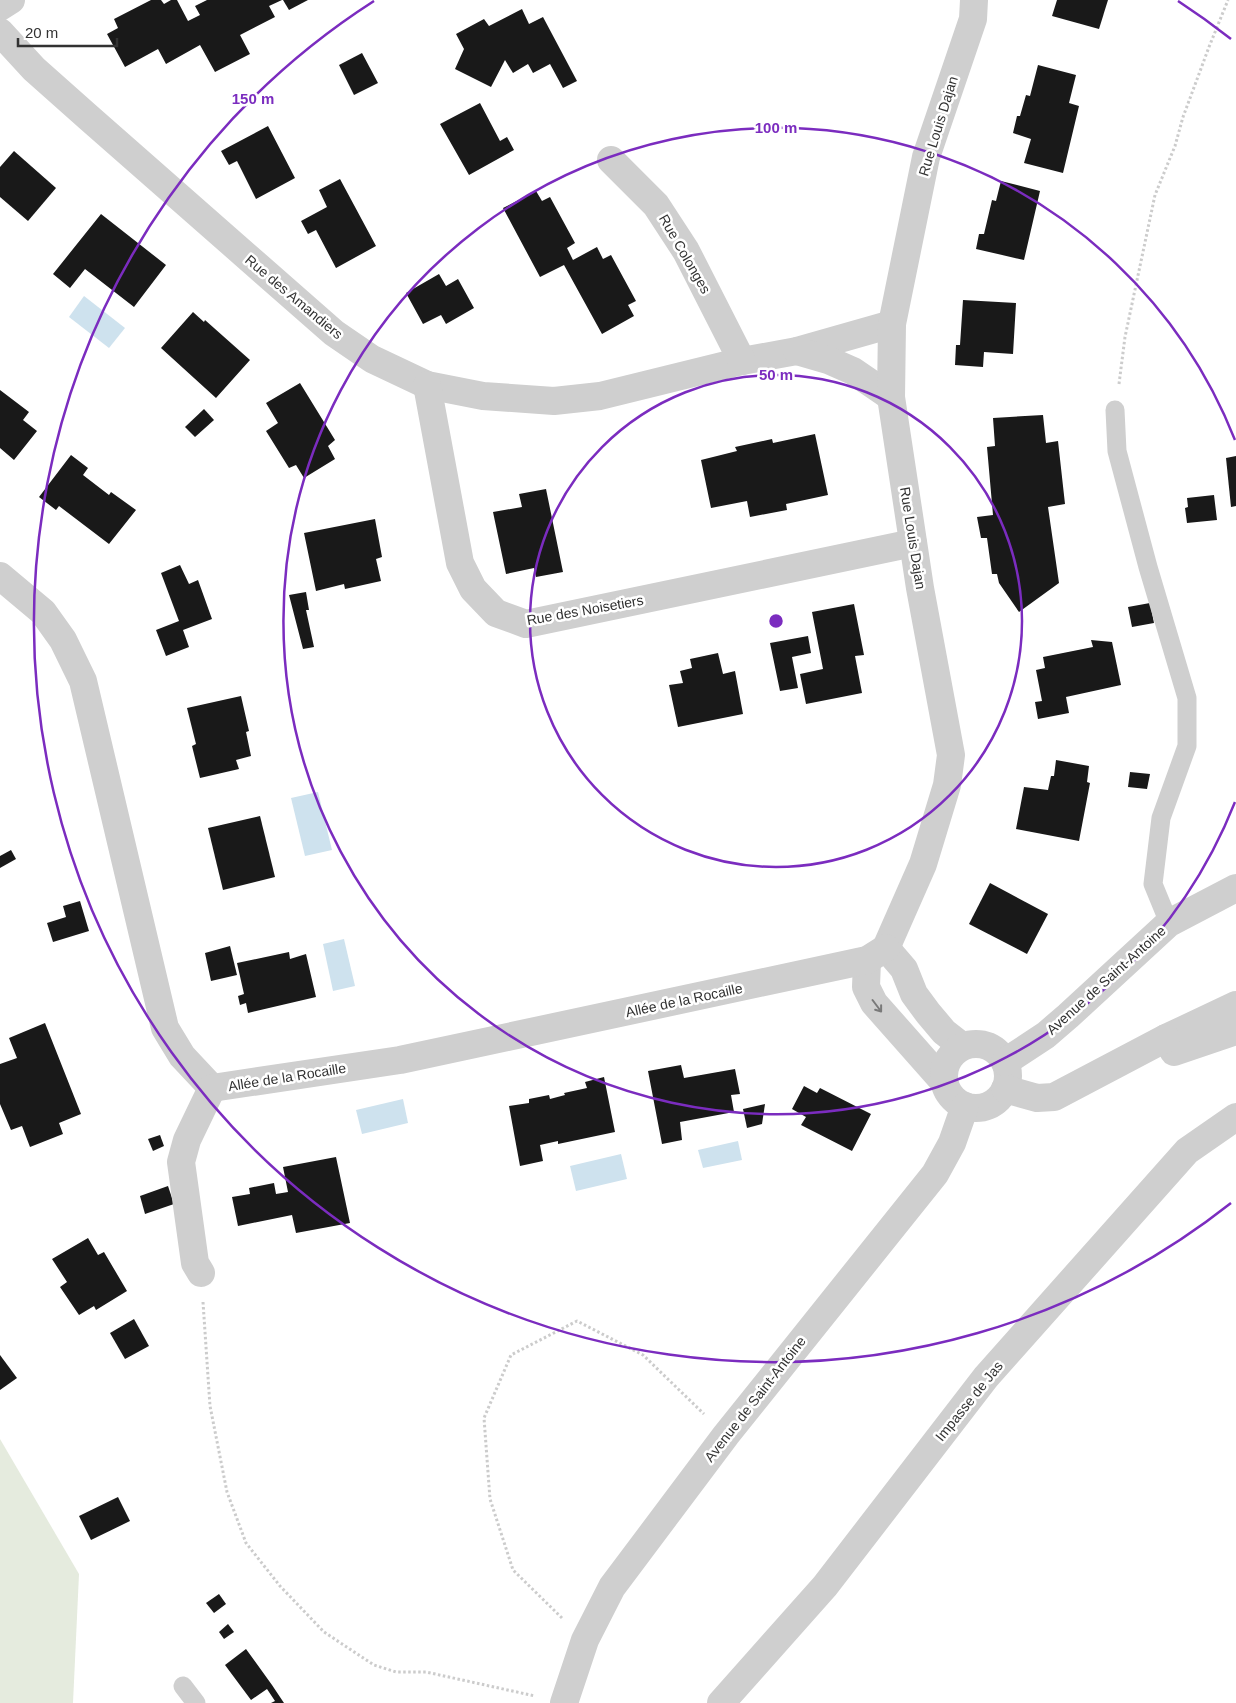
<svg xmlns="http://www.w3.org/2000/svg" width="1236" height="1703" font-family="Helvetica,sans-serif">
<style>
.green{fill:#e5ebde}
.water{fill:#cee2ee}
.building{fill:#191919}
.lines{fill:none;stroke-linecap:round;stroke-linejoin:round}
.path{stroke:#ccc;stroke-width:3;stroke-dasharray:2.5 2.5;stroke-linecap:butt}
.service{stroke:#cfcfcf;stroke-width:19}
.minor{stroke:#cfcfcf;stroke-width:28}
.oneway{stroke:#797979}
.ring{fill:none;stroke:#7b2cbf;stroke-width:2.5}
.labels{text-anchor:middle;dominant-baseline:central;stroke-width:5;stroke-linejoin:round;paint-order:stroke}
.street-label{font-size:14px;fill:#323232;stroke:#fff}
.centre{fill:#7b2cbf;stroke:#fff;stroke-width:2.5}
.ring-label{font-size:15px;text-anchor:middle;font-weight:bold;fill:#7b2cbf;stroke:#fff;stroke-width:5;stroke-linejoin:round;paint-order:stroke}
</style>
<rect width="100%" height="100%" fill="#fff"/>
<path class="green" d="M0,1439l79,135 -6,129h-73z"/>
<g class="water">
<path d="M84,296l41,32 -16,20 -40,-31z"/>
<path d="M318,792l14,58 -27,6 -14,-58z"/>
<path d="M344,939l11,47 -22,5 -10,-47z"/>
<path d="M403,1099l5,24 -46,11 -6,-24z"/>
<path d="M738,1141l4,19 -39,8 -5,-18z"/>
<path d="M621,1154l6,25 -51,12 -6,-25z"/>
</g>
<g class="building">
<path d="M151,0h10l3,4 7,-4h6l11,21 12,-6 -5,-9 12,-6h75l-13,6 6,11 -35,18 10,19 -35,18 -15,-27 -34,19 -8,-15 -33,18 -18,-33 11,-6 -4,-9z"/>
<path d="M283,0h25l-19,10z"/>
<path d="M1057,0h51l-9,29 -47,-13z"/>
<path d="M522,9l7,15 14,-7 34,64 -14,7 -13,-24 -17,9 -5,-9 -15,9 -8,-13 -14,27 -36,-18 9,-20 -8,-15 28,-15 5,7z"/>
<path d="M362,53l16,30 -24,12 -15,-30z"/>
<path d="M1038,65l38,10 -7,28 10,3 -16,67 -39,-10 7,-24 -18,-6 4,-17h3l6,-21 4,1z"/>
<path d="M480,103l20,38 7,-4 7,13 -45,25 -29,-51z"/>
<path d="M268,126l27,52 -39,21 -19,-38 -8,4 -8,-14z"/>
<path d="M14,151l42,37 -28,33 -28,-24v-30z"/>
<path d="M340,179l36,67 -40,22 -20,-38 -8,4 -7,-13 26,-14 -8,-17z"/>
<path d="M1001,181l39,10 -16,69 -48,-11 3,-15h5l8,-34 4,1z"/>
<path d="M536,191l6,10 8,-4 25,46 -8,5 6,12 24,-13 6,12 8,-4 25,46 -8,4 6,11 -32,18 -38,-69 -24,12 -37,-69z"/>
<path d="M101,214l65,51 -32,42 -49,-38 -15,19 -17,-14z"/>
<path d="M439,274l7,12 12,-7 16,29 -28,16 -5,-9 -18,9 -17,-31z"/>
<path d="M963,300l53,3 -3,51 -29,-2 -1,15 -28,-2 1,-20h4z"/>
<path d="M193,312l11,10 1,-2 45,40 -34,38 -55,-50z"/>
<path d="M300,383l35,57 -7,6 7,13 -31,19 -8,-13 -7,3 -23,-37 12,-8 -12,-20z"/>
<path d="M0,390l29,22 -6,8 14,11 -23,29 -14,-12z"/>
<path d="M204,409l10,11 -19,17 -10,-10z"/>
<path d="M1043,415l3,28 12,-2 7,63 -17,3 11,76 -40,29 -20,-29 -2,-9h-5l-5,-36h-6l-4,-21 16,-2 -6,-68 8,-1 -2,-28z"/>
<path d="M815,434l13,61 -42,9 1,6 -37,7 -3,-16 -36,7 -10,-48 36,-9 -2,-4 37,-8 1,4z"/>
<path d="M71,455l17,13 -5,7 26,20 2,-3 25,18 -27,34 -50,-38 -3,4 -17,-13z"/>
<path d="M1236,456v50l-5,1 -5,-49z"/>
<path d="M546,489l17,83 -27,5 -2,-9 -28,6 -13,-62 29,-5 -3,-13z"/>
<path d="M1214,495l3,25 -30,3 -2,-15 3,-1 -1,-9z"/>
<path d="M375,519l7,38 -6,2 5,22 -36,8 -1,-5 -28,7 -12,-58z"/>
<path d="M180,565l9,19 9,-4 14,39 -29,11 6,17 -23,9 -10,-26 23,-9 -18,-48z"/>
<path d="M306,592l3,18h-3l8,37 -11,2 -14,-54z"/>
<path d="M1150,603l4,20 -22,4 -4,-20z"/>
<path d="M854,604l10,51 -9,1 7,37 -56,11 -6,-30 23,-5 -11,-57z"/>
<path d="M808,636l3,17 -19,4 6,31 -18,3 -10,-48z"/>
<path d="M1091,640l21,2 9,43 -55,12 3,16 -31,6 -3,-17 7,-1 -6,-31 9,-2 -2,-11 50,-10z"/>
<path d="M718,653l5,21 12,-3 8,43 -65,13 -9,-42 14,-2 -3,-12 12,-3 -2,-9z"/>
<path d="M241,696l8,35 -3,1 5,24 -15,4 3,9 -39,9 -8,-32 4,-2 -9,-36z"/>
<path d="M1056,760l33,6 -2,16 3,1 -11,58 -63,-12 8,-42 24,3 3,-14h3z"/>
<path d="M1130,772l20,2 -3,15 -19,-2z"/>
<path d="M260,816l15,61 -52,13 -15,-62z"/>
<path d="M11,850l5,9 -16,9v-12z"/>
<path d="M990,883l58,31 -21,40 -58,-30z"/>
<path d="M80,901l9,30 -36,11 -6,-19 19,-6 -3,-11z"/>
<path d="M230,946l7,29 -26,6 -6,-28z"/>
<path d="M289,952l1,7 16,-5 10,43 -68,16 -2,-10 -6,2 -2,-9 6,-2 -7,-31z"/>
<path d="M45,1023l36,91 -22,9 4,11 -33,13 -8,-21 -11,4 -11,-26v-40l17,-6 -8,-20z"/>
<path d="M681,1065l3,13 51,-9 5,25 -9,1 3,17 -54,10 2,18 -20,4 -14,-73z"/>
<path d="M604,1077l11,55 -57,12v-3l-18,4 3,16 -23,5 -11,-60 20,-3v-4l20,-4 1,4 15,-4 -1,-2 23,-5 -2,-6z"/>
<path d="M804,1086l13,7 3,-5 51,26 -19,37 -51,-26 5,-8 -14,-8z"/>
<path d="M765,1104l-3,20 -15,4 -4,-19z"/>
<path d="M160,1135l4,11 -11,5 -5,-12z"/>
<path d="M336,1157l14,66 -54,10 -4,-18 -54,11 -6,-29 18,-3 -1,-6 25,-5 2,11 12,-2 -5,-25z"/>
<path d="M168,1186l6,18 -29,10 -5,-18z"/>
<path d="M88,1238l10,17 6,-3 23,39 -31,19 -2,-4 -15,9 -19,-28 7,-5 -15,-23z"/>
<path d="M134,1319l15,27 -24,13 -15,-26z"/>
<path d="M0,1355l17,23 -17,12z"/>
<path d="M118,1497l12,24 -39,19 -12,-24z"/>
<path d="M219,1594l7,10 -12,9 -8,-10z"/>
<path d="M228,1624l6,8 -10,7 -5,-7z"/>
<path d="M246,1649l26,36 12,18h-13l4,-2 -8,-12 -16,11 -26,-35z"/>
</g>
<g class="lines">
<g class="path">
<path d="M1119,384l6,-47 30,-142 20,-49 8,-29 26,-70 19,-47"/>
<path d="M203,1302l7,104 17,86 19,51 34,43 44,46 50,33 22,7h30l109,24"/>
<path d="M562,1618l-49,-48 -23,-71 -6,-81 27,-63 66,-34 66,34 61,59"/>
</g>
<g class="service">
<path d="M1115,410l2,41 31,116 39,131v48l-26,72 -8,66 16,39"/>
<path d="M183,1686l13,17"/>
</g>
<g class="minor">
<path d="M0,7l11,-7"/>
<path d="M0,32l34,37 54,48 246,216 38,26 55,26 56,11 71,5 46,-5 142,-35 55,-10 95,-27"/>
<path d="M611,160l45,45 30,46 56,110"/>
<path d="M797,351l31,9 25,11 38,26"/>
<path d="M427,385l33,178 13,26 23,24 30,11 387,-81"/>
<path d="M0,576l43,36 20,28 20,41 82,347 17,28 30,32"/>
<path d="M886,948l37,-84 24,-79 4,-30 -31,-167 -29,-191 1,-73 34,-167 47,-138 1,-19"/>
<path d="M886,948l18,21 10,25 14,19 16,19 18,14"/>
<path d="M867,960l-1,27 8,16 69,78"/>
<path d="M1236,1005l-70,33 8,14 62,-21"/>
<circle cx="976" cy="1076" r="32"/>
<path d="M1005,1062l41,-27 22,-19 101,-93 67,-35"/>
<path d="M212,1088l188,-28 467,-100 19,-12"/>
<path d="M1005,1089l32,9 17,-1 112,-59"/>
<path d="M201,1273l-6,-10 -14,-101 6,-22 25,-52"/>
<path d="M564,1703l21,-63 27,-53 114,-152 209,-261 17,-31 13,-37"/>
<path d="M721,1703l104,-117 161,-209 201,-226 49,-34"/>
</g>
</g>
<defs><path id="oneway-shaft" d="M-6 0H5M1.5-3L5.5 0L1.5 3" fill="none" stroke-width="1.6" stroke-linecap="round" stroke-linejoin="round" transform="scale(1.25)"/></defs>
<use class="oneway" href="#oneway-shaft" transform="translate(877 1006) rotate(53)"/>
<g class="ring">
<circle cx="776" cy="621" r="246"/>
<path d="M1235 802A493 493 0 1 1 1235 440"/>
<path d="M1231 1203A739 739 0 1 1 374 1M1178 1A739 739 0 0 1 1231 39"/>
</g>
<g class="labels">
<g class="street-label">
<text transform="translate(938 126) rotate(-73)">Rue Louis Dajan</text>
<text transform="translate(685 254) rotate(60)">Rue Colonges</text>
<text transform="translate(294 297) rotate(40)">Rue des Amandiers</text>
<text transform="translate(913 538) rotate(81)">Rue Louis Dajan</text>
<text transform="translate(585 610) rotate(-10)">Rue des Noisetiers</text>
<text transform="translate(1106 980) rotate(-42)">Avenue de Saint-Antoine</text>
<text transform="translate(684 1000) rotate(-12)">Allée de la Rocaille</text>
<text transform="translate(287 1077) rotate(-9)">Allée de la Rocaille</text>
<text transform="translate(755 1399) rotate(-52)">Avenue de Saint-Antoine</text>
<text transform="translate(969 1401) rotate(-51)">Impasse de Jas</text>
</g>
</g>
<circle cx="776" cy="621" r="8" class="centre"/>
<g class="ring-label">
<text x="253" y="104">150 m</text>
<text x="776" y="133">100 m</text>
<text x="776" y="380">50 m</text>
</g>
<path d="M18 38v8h99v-8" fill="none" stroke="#323232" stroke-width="2.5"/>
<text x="25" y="38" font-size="15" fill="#323232" stroke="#ffffff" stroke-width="4" paint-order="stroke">20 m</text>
</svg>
